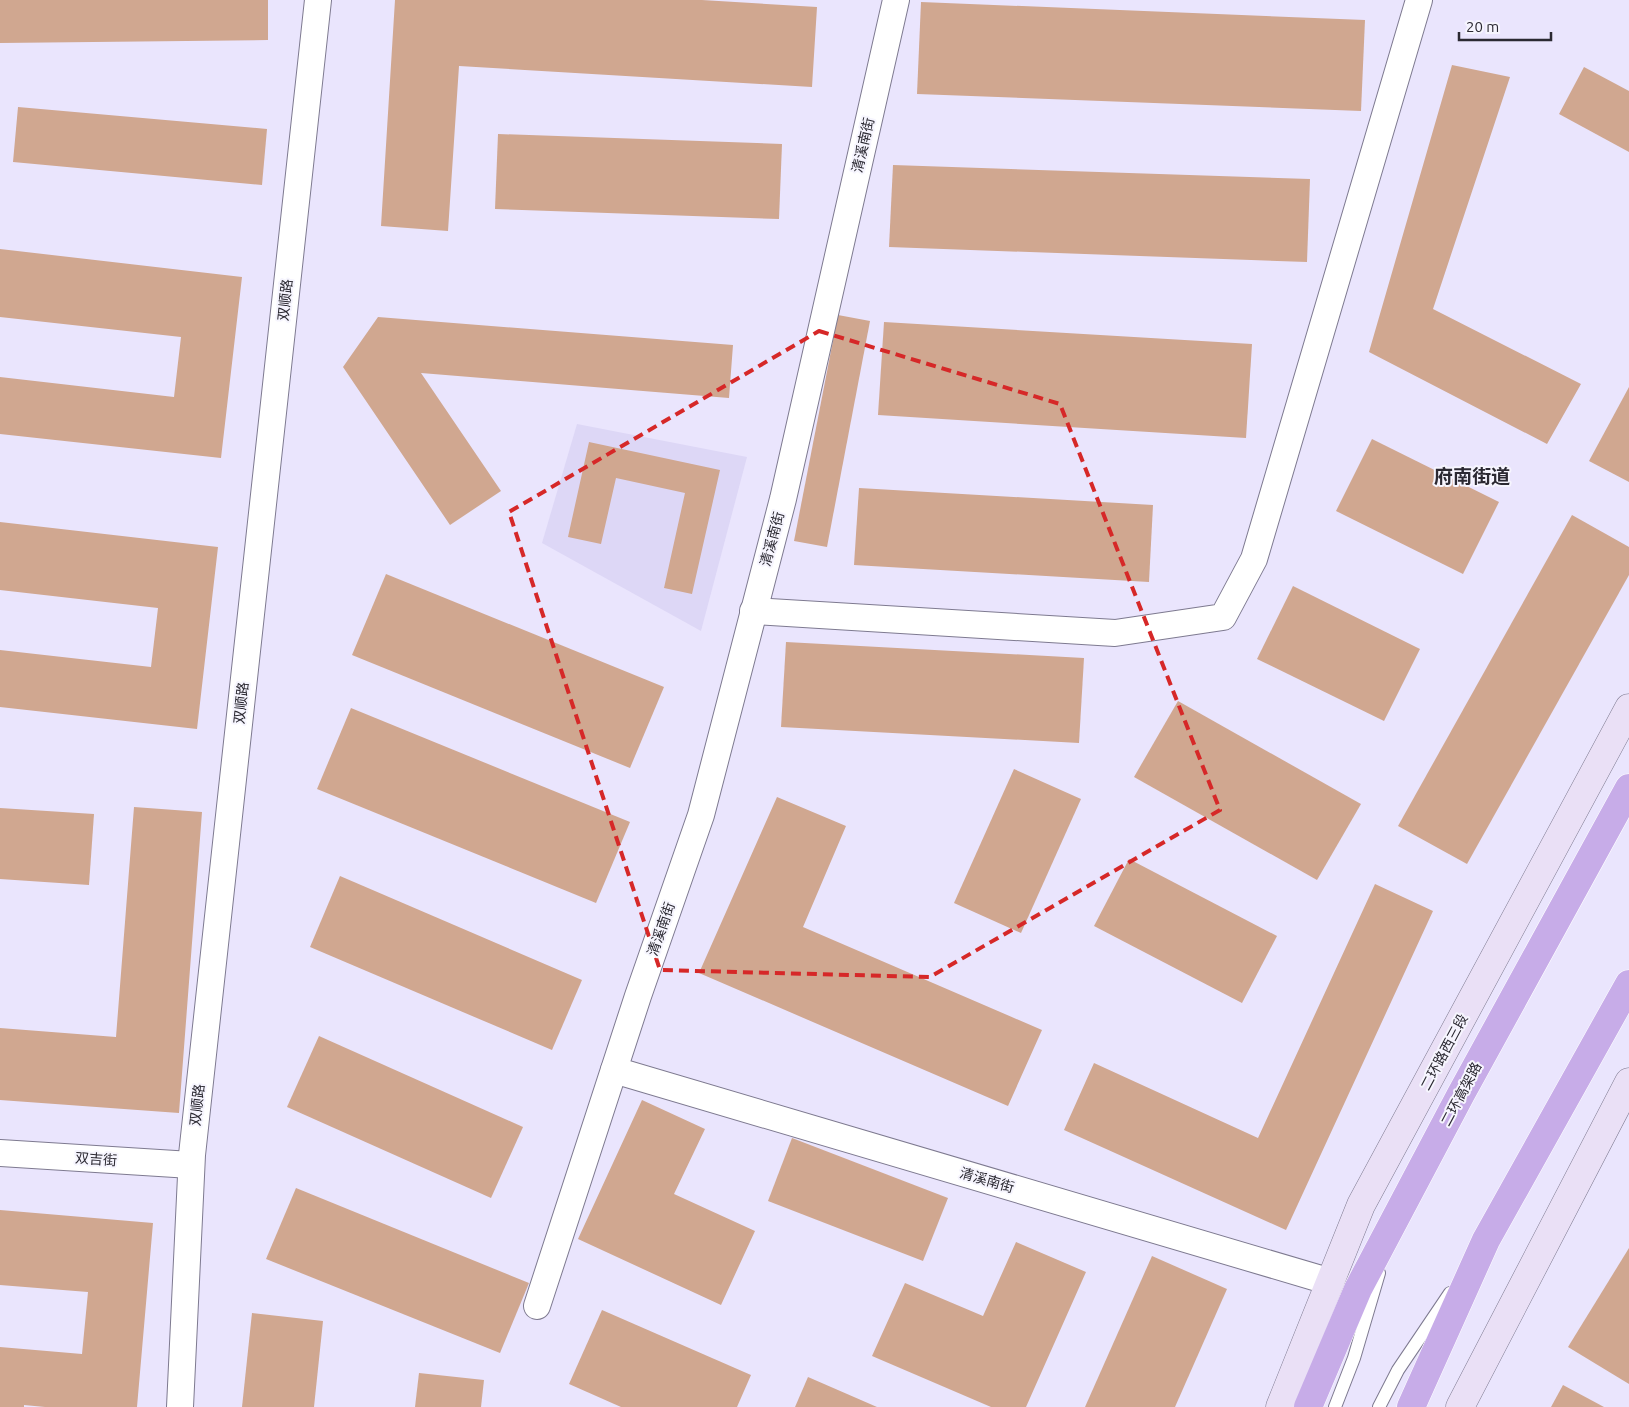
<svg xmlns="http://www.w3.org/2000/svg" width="1629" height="1407" font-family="Ubuntu,'Noto Sans SC',sans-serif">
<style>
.built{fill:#ddd7f6}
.building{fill:#d0a790}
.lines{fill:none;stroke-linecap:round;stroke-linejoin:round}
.service-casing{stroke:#7e7a90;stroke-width:14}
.minor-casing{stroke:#7e7a90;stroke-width:28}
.secondary-casing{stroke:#7e7a90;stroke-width:29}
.trunk-casing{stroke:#fff;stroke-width:29}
.service{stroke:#fff;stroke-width:12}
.minor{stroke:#fff;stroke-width:26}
.secondary{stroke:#eae0f6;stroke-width:28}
.trunk{stroke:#c7ace8;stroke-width:28}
.marked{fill:none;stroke:#d62828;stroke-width:4;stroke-dasharray:10 6;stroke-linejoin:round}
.labels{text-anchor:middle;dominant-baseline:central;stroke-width:4;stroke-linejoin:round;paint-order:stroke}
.street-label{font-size:14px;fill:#2b2932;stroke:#f6f5fe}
.district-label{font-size:19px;font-weight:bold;fill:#2b2932;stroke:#f6f5fe}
</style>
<rect width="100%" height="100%" fill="#eae5fd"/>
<path class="built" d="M577,424l170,33 -46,174 -159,-88z"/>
<g class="building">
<path d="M0,0h268v40l-268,3z"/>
<path d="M395,0h307l115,7 -5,80 -353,-21 -11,165 -67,-5z"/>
<path d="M921,2l444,18 -4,91 -444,-17z"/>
<path d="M1452,65l58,12 -77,232 148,75 -34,60 -178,-92z"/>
<path d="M1584,67l45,24v61l-70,-38z"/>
<path d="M18,107l249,22 -5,56 -249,-23z"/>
<path d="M498,134l284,10 -3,75 -284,-10z"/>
<path d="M893,165l417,14 -3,83 -418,-15z"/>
<path d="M0,249l242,28 -21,181 -221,-24v-57l174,20 7,-60 -181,-20z"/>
<path d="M838,315l32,6 -43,226 -33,-6z"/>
<path d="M378,317l355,28 -4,53 -308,-25 80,118 -51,34 -107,-158z"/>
<path d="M884,322l368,22 -6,94 -368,-23z"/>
<path d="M1629,387v95l-40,-21z"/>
<path d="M1372,439l127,63 -36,72 -127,-63z"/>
<path d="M589,442l131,28 -28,124 -28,-6 21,-95 -69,-15 -15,66 -33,-7z"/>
<path d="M859,488l294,17 -4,77 -295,-17z"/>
<path d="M1572,515l57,32v28l-162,289 -69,-38z"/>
<path d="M0,522l218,25 -21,182 -197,-22v-57l151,17 7,-59 -158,-18z"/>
<path d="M386,574l278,113 -34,81 -278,-113z"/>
<path d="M1293,586l127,63 -36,72 -127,-62z"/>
<path d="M786,642l298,16 -5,85 -298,-16z"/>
<path d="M1178,701l183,103 -44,76 -183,-103z"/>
<path d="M351,708l279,114 -34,81 -279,-114z"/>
<path d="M1014,769l67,30 -60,134 -67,-30z"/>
<path d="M777,797l69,29 -43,101 239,103 -34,76 -309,-133z"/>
<path d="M134,807l68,5 -23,301 -179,-13v-72l116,9z"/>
<path d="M0,808l94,6 -5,71 -89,-6z"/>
<path d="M1129,859l148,77 -35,67 -148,-77z"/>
<path d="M340,876l242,104 -30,70 -242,-103z"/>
<path d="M1375,884l58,27 -147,319 -222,-100 30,-67 164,75z"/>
<path d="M319,1036l204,91 -32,71 -204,-91z"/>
<path d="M642,1100l63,29 -31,65 81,37 -34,74 -143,-66z"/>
<path d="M792,1138l156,60 -25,63 -155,-60z"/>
<path d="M296,1188l233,95 -29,70 -234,-94z"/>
<path d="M0,1210l153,13 -16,184h-92l-21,-2v2h-24v-60l82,7 6,-62 -88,-7z"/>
<path d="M1016,1242l70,30 -60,135h-35l-119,-51 33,-73 78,33z"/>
<path d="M1629,1248v136l-61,-37z"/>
<path d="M1152,1256l75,33 -52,118h-90z"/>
<path d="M602,1310l149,65 -14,32h-116l-52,-23z"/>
<path d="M252,1313l71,8 -9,86h-72z"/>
<path d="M419,1373l65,7 -3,27h-66z"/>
<path d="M808,1377l69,30h-82z"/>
<path d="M1563,1385l41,22h-53z"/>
</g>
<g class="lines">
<g class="service-casing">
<g id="service">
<path d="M1335,1407l19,-49 25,-85"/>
<path d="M1379,1407l19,-37 52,-77"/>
</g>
</g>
<g class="minor-casing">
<g id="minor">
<path d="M753,611l362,22 108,-16 31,-58 165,-559"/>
<path d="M614,1070l717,212"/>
<path d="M0,1153l191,12"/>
<path d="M537,1306l101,-310 63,-181 82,-316 113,-499"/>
<path d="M180,1407l12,-252 126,-1155"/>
</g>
</g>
<g class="secondary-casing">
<g id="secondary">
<path d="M1280,1407l81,-202 268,-497"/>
<path d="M1460,1407l169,-325"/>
</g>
</g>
<g class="trunk-casing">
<g id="trunk">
<path d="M1308,1407l50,-118 103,-195 168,-306"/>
<path d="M1411,1407l75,-167 143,-256"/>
</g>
</g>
<use href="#service" class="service"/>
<use href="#minor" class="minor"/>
<use href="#secondary" class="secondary"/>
<use href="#trunk" class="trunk"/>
</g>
<path class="marked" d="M819,331l241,73 160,406 -290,167 -270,-7 -151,-458z"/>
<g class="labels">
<g class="street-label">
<text transform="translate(863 145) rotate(-77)">清溪南街</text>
<text transform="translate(285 300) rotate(-84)">双顺路</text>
<text transform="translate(772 539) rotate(-75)">清溪南街</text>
<text transform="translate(241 703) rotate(-84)">双顺路</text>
<text transform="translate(661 929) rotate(-71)">清溪南街</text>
<text transform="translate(1444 1052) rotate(-62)">二环路西三段</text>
<text transform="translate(1461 1094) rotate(-62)">二环高架路</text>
<text transform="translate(197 1105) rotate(-84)">双顺路</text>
<text transform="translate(96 1159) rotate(4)">双吉街</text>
<text transform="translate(987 1180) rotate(16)">清溪南街</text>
</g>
<g class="district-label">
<text x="1472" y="476">府南街道</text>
</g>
</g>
<path d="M1459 32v8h92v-8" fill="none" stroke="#2b2932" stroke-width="2.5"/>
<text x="1466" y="32" font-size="15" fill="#2b2932" stroke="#f6f5fe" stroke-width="4" paint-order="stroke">20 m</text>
</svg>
